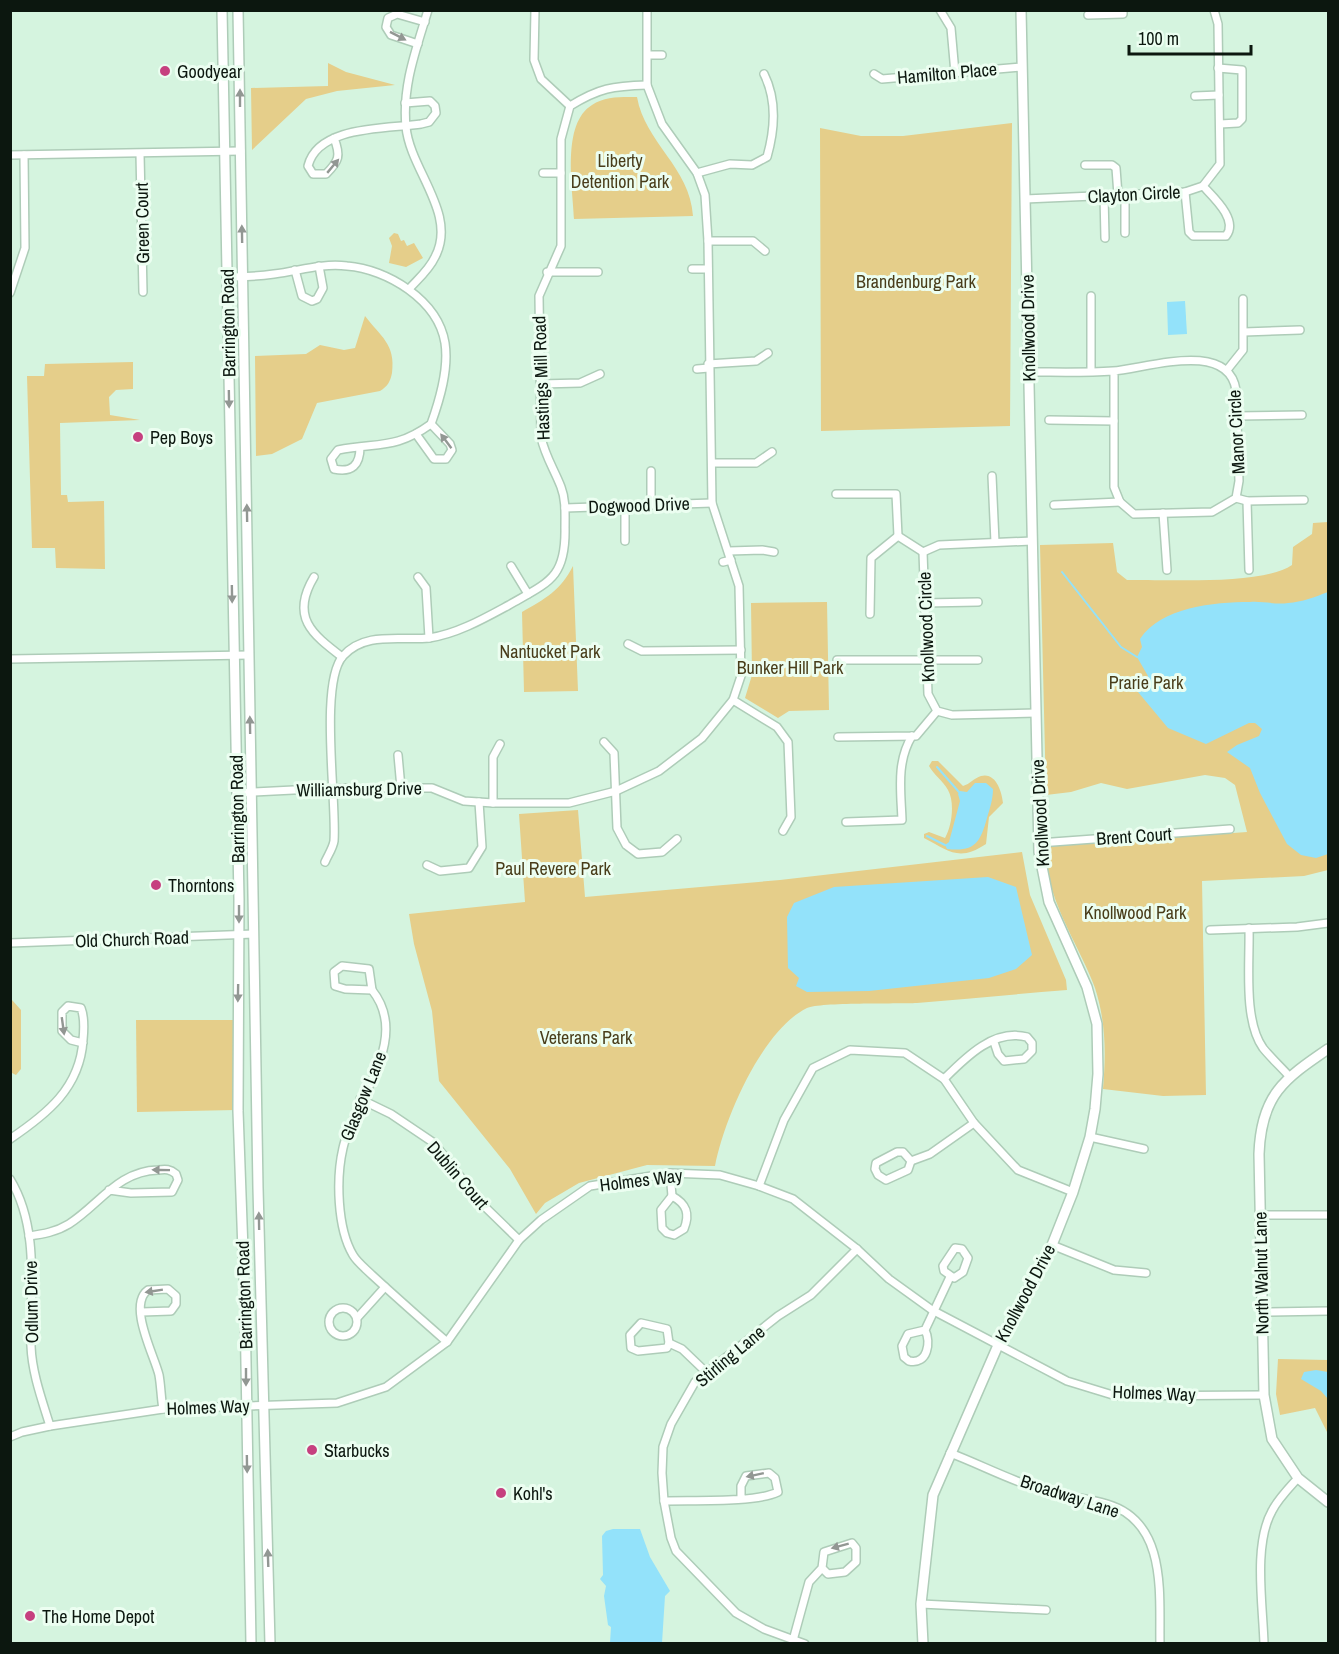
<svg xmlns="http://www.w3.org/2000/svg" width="1339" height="1654" font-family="'Archivo Narrow',sans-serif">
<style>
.green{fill:#e5ce8a}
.water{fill:#93e2fa}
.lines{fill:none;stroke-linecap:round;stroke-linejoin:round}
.stream{stroke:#93e2fa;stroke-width:2}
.street-casing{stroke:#aeccb8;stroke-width:10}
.secondary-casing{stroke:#aeccb8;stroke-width:12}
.street{stroke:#fff;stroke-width:7}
.secondary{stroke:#fff;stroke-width:9}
.oneway{fill:#929793}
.poi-dot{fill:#c6407f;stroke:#ecfef1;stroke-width:2}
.labels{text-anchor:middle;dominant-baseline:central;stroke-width:6;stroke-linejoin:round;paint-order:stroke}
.poi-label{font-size:18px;fill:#0c170f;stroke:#ecfef1;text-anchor:start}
.street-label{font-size:18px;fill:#0c170f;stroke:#ecfef1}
.park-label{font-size:18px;fill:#493d1a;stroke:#ecfef1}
</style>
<rect width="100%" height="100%" fill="#d5f4df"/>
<g class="green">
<path d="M328,63l18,9 49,13 -58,6 -31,8 -54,51 -1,-62 77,-2z"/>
<path d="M637,97c8,46 53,70 56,119l-119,3c-1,-31 -13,-95 18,-114 13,-9 30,-8 45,-8z"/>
<path d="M1012,123l-2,303 -189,5 -1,-303 41,8h42z"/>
<path d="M394,233l4,1 3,7 3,-1 3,6 7,-3 9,15 -17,9 -17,-4 3,-17 -3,-8z"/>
<path d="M365,316c15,20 31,28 27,57 -2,9 -4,13 -12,18l-63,12 -15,36 -30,15 -16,2 -1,-100 51,-2 14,-9 24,5 11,-2z"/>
<path d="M133,362v27l-17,1 -7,7 1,18 30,5 -80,3 1,72h6l1,7 36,-1 1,68 -49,-1 -1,-20h-23l-5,-172h17l1,-12z"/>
<path d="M1328,522v348l-24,6 -102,5 4,214 -43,1 -60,-7c3,-35 3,-67 -8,-101 -13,-38 -55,-98 -47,-139l4,-3 195,-14 -12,-47 -10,-7 -20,-3 -78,14 -26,-6 -30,9 -25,3 -6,-250 73,-2 4,29 10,8c40,-1 134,6 165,-15l1,-18 19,-13 1,-11z"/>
<path d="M573,566l5,125 -54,1 -2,-80c23,-13 39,-22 51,-46z"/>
<path d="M827,602l2,108 -40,1 -11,7 -33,-20 7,-23 -1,-72z"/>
<path d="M932,761h6l25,25c7,-2 11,-8 18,-10 15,-4 21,16 22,27l-14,14 -3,27c-27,18 -37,7 -62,-6v-4l5,-2 16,6c7,-12 10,-36 3,-48 -5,-9 -14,-15 -19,-24z"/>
<path d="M578,810l7,87 195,-17 242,-28 8,43 36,85 1,10c-50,4 -100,9 -150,13 -21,1 -96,-1 -110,5 -45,22 -83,111 -92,158l-68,-1 -68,18 -34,20 -9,11 -26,-45 -71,-88 -7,-70 -18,-67 -5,-30 116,-12 -6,-88z"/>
<path d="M12,1000l9,10v59l-5,6 -6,-3z"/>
<path d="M136,1020h99l1,90 -99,2z"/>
<path d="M1278,1359l50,1v74l-13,-26 -35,7 -4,-21z"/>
</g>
<g class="water">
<path d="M1185,301l2,33 -19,1 -1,-33z"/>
<path d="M1328,592v262l-12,4 -15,-3 -14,-11 -27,-51 -10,-25 -23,-16 10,-7 22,-9 3,-7 -7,-6h-6l-43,21 -38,-16 -30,-36 7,-6 3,-10 -11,-19 5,-10 -2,-8c21,-32 74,-37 110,-37 13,-1 26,3 38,1 14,-1 27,-6 40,-11z"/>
<path d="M975,783h11l7,6c0,10 -3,19 -6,29 -7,25 -12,34 -40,31l-2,-4 4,-3 11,-41 -2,-7 2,-3 7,1z"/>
<path d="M988,877l28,10 16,68 -16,14 -27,9 -120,13 -62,1 -11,-6 3,-8 -11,-10 -1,-51 7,-14 40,-16z"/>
<path d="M1316,1370l12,2v27l-7,-8 -20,-12 3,-7z"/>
<path d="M613,1529h27l10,28 20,34 -5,5 -3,47h-52l1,-16 -3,-2 -4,-29 2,-10 -6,-7 3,-4 -1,-39 4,-5z"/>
</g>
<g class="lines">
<g class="stream">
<path d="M1062,572l59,75 16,10"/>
<path d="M937,767l22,25"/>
<path d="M927,836l18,9"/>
</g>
<g class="street-casing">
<g id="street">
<path d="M535,10l-1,50 7,19 29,27"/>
<path d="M940,10l11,18 4,45"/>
<path d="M1088,15l35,-1v-4"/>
<path d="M418,44l-27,-9 -5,-8 2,-9 9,-4 28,8"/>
<path d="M648,55h14"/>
<path d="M1218,68l24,2v49l-4,4 -18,1"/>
<path d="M874,74l8,5 140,-12"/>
<path d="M1195,96l24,-1"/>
<path d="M334,138c7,18 5,23 -8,36h-13l-5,-8c10,-41 80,-37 113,-42l8,-2 7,-9 -1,-7 -5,-5 -25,2"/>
<path d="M140,154l3,138"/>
<path d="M10,155l231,-4"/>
<path d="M1085,165h27l4,3 2,27"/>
<path d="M543,173h18"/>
<path d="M697,173l33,-9 22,1 15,-8c8,-28 10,-57 -3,-83"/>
<path d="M1185,192l4,40 4,4h33c13,-16 -13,-39 -23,-50"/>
<path d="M1125,194v39"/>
<path d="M1104,195l1,43"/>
<path d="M1025,199l160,-7 18,-6 17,-22 -2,-140 -4,-14"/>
<path d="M708,241h45l12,10"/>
<path d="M692,269h16"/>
<path d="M295,270l7,26 10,5 5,-2 6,-11 -4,-22"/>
<path d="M547,272h51"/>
<path d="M228,277c15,0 31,-1 46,-3 25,-3 47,-11 73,-8 40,3 91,34 98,77 4,26 -5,56 -14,81 -36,26 -53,18 -93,26l-7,9 3,10c18,4 26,-4 26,-22"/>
<path d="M409,289c9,-10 20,-19 26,-32 23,-43 -25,-87 -29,-130 -4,-41 10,-77 22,-117"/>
<path d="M10,293l15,-45 -1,-93"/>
<path d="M1244,332l56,-2"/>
<path d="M708,364l48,-3 12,-8"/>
<path d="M697,369l12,-1"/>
<path d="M1227,370l16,-20v-51"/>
<path d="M1091,371v-75"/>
<path d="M1029,372c27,0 56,1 84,-1 32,-2 115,-32 123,19l3,91 -3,17 -24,14 -78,2 -14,-12 -6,-15v-116"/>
<path d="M541,384l39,-1 20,-9"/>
<path d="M1237,416l65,-1"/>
<path d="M1049,420l65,1"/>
<path d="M416,434l18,25h12l6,-9 -2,-6 -19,-20"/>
<path d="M713,463h43l16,-11"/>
<path d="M651,471v33"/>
<path d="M992,476l3,66"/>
<path d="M836,494h60l2,42"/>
<path d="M1236,498l11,3 57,-1"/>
<path d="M1247,501l2,69"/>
<path d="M1054,505l66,-3"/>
<path d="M625,507v34"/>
<path d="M565,508l147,-5"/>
<path d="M1163,513l4,57"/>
<path d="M898,536l25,16"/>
<path d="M729,551l33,-1 12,2"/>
<path d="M923,552l5,142 9,17 15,4 84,-2"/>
<path d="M923,552l16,-7 93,-4"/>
<path d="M723,562l8,-2"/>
<path d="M511,566l17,28"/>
<path d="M314,577c-24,40 -2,57 28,80"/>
<path d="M418,577l8,11 3,50"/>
<path d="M924,603l54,-1"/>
<path d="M870,614l1,-56 27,-22"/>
<path d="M628,644l14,7 99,-1"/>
<path d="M10,659l239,-4"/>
<path d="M837,660h141"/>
<path d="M733,700l44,27 11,15 3,75 -8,14"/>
<path d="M838,737l78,-1 21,-25"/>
<path d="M604,742l10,11 3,75 9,17 12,9 24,-2 15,-13"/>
<path d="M398,755l3,33"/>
<path d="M237,793l96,-5h99l32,13 29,2h76l47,-12 43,-20 43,-33 31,-38 8,-24 -2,-90 -27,-83 -4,-262 -3,-46 -8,-22 -35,-49 -15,-39v-75"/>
<path d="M493,803v-46l7,-13"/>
<path d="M846,822l56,-2c-1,-28 -6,-58 10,-84"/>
<path d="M1039,843l191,-14"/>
<path d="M325,862c3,-7 8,-14 9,-21 3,-39 -15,-158 9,-185 22,-25 57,-15 86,-18 28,-4 56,-20 80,-33 40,-23 57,-27 56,-77 0,-14 1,-28 -4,-41 -7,-18 -16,-31 -20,-50l-2,-141 22,-50v-107l9,-33c29,-18 43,-20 77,-21"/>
<path d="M427,865l13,6 29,-3 13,-21 -3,-45"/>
<path d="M1249,928c1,34 -6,92 14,120 8,10 18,19 26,28"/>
<path d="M1210,930l87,-3 31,-4"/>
<path d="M10,943l244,-9"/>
<path d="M342,966l27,3 3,21 -27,-1 -10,-3 -1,-14z"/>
<path d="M372,990c40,50 -18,109 -29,158 -7,30 -6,80 10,107 4,7 13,14 19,20 25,23 50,45 75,67"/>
<path d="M944,1079c21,-21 50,-51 83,-42l5,6v8l-8,8 -20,2 -6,-7 -4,-12"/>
<path d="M360,1099l31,15 43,29 47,60 38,37"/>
<path d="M1090,1137l54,12"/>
<path d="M10,1139c37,-25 70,-51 73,-99 1,-10 2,-22 -2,-32l-13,-2 -6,6v19l9,9 12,3"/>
<path d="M897,1152h6l8,9 -3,9 -22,10 -8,-5 -3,-6 1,-6z"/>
<path d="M911,1161l19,-7 44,-31"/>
<path d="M670,1173l2,23"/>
<path d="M10,1179c30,49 20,113 21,167 1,27 11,54 19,80"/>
<path d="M759,1186l25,-66 29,-52 37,-18 55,3 39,26 30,44 44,47 55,22"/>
<path d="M672,1196c15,8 18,18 12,33l-10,6 -7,-2 -5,-5 -1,-18z"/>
<path d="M1260,1215h68"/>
<path d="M29,1236c14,-2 27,-4 40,-12 31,-20 49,-53 89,-54 8,-1 12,-1 18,4l2,6 -6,12 -41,1 -22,-3"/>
<path d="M1052,1245l62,25 32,3"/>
<path d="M955,1248l7,1 6,9 -5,14 -9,6 -10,-7 -1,-5z"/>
<circle cx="343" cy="1322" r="14"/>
<path d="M142,1312l29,-1 5,-7v-8l-8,-7 -20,1c-21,15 7,67 11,85 2,11 2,23 4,34"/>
<path d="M1262,1312l66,-1"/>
<path d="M358,1317l27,-30"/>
<path d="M641,1323l26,6 2,14 -2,5 -29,3 -7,-3 -1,-13z"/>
<path d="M925,1330l-17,4 -6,12 2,11 5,4c19,4 22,-19 16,-31l25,-53"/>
<path d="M669,1343l13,6 24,23"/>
<path d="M10,1437l12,-5 28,-6 113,-17 174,-6 49,-16 61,-45 72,-102 22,-20 49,-34 80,-13 50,2 39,11 34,13 64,50 32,30 43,31 135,71 49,15 148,-1"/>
<path d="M950,1453c32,12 65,30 99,39 19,5 39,6 58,12 61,18 52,91 53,140"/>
<path d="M664,1501c29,-1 91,2 114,-9l-3,-14 -6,-5 -23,3 -5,10v12"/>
<path d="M921,1604l125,6"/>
<path d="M792,1644l17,-62 13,-14 2,-16 28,-9 4,5v14l-11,10 -17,2 -6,-6"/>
<path d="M805,1644l-41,-15 -28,-16 -60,-62 -5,-13 -7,-37 -2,-28 1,-26 8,-23 24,-42 83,-66 33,-21 46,-46"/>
<path d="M1264,1644c-1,-39 -11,-99 8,-133 6,-12 17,-23 26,-33"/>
</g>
</g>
<g class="secondary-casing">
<g id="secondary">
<path d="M222,10l17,889 -1,212 7,196 6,337"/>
<path d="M238,10l20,1178 12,456"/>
<path d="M1328,1049c-44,30 -67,46 -69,105l5,241 8,44 26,39 30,24"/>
<path d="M923,1644l-2,-40 12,-109 66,-152 53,-98 21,-53 17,-55 5,-28 3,-35 -1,-50 -10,-37 -38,-85 -10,-50 -18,-842"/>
</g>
</g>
<use href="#street" class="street"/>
<use href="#secondary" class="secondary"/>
</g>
<defs><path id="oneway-solid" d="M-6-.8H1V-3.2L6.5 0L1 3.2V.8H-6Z" transform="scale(1.5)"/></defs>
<g class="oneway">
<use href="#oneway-solid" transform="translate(398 36) rotate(27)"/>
<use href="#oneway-solid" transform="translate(240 98) rotate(-90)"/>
<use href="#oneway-solid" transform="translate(333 166) rotate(-50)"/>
<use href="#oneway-solid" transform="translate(242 234) rotate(-91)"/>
<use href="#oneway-solid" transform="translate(229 399) rotate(89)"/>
<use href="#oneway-solid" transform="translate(446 441) rotate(-127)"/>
<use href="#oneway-solid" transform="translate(247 513) rotate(-91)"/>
<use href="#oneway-solid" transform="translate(232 594) rotate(89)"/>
<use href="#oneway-solid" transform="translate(250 725) rotate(-91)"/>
<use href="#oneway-solid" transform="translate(239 914) rotate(90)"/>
<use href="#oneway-solid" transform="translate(238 993) rotate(91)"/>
<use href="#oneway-solid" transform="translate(63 1026) rotate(82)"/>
<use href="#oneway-solid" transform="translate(161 1170) rotate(-179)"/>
<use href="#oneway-solid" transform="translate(259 1221) rotate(-91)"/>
<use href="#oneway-solid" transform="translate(154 1291) rotate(171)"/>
<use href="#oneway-solid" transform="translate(246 1377) rotate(90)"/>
<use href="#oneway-solid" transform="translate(247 1464) rotate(89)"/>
<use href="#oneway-solid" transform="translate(755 1475) rotate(168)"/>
<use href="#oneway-solid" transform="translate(840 1546) rotate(165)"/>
<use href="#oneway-solid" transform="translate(268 1558) rotate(-92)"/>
</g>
<g class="poi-dot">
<circle cx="165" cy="71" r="6"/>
<circle cx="138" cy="437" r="6"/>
<circle cx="156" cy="885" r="6"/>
<circle cx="312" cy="1450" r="6"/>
<circle cx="501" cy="1493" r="6"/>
<circle cx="30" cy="1616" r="6"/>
</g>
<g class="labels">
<g class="poi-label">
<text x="177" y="71">Goodyear</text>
<text x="150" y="437">Pep Boys</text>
<text x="168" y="885">Thorntons</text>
<text x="324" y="1450">Starbucks</text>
<text x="513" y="1493">Kohl's</text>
<text x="42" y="1616">The Home Depot</text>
</g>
<g class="street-label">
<text transform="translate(947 73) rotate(-5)">Hamilton Place</text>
<text transform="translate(1134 194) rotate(-3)">Clayton Circle</text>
<text transform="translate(142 223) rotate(-91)">Green Court</text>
<text transform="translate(228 323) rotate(-91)">Barrington Road</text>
<text transform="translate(1028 328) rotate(-91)">Knollwood Drive</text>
<text transform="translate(541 378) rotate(-92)">Hastings Mill Road</text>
<text transform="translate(1236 432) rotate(-93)">Manor Circle</text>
<text transform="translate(639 505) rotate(-2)">Dogwood Drive</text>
<text transform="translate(926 627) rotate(-92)">Knollwood Circle</text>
<text transform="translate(359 789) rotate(-1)">Williamsburg Drive</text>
<text transform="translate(237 809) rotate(-91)">Barrington Road</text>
<text transform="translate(1040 813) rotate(-93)">Knollwood Drive</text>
<text transform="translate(1134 836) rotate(-4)">Brent Court</text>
<text transform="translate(132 939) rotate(-2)">Old Church Road</text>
<text transform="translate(363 1096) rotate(-68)">Glasgow Lane</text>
<text transform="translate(458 1175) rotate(49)">Dublin Court</text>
<text transform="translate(641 1180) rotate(-7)">Holmes Way</text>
<text transform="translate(1261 1273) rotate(-91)">North Walnut Lane</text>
<text transform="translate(1025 1293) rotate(-62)">Knollwood Drive</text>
<text transform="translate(244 1295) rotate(-92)">Barrington Road</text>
<text transform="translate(31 1302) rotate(-91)">Odlum Drive</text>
<text transform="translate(730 1356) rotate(-40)">Stirling Lane</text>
<text transform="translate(1154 1393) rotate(2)">Holmes Way</text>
<text transform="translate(208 1407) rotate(-2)">Holmes Way</text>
<text transform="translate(1070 1496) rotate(18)">Broadway Lane</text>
</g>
<g class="park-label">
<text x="620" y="160">Liberty<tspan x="620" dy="21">Detention Park</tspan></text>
<text x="916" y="281">Brandenburg Park</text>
<text x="550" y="651">Nantucket Park</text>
<text x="790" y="667">Bunker Hill Park</text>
<text x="1146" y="682">Prarie Park</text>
<text x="553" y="868">Paul Revere Park</text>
<text x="1135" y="912">Knollwood Park</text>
<text x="586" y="1037">Veterans Park</text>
</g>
</g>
<rect width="1339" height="1654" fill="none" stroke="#0c170f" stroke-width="24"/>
<path d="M1129 45v9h122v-9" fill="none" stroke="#0c170f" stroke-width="3"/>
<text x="1138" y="45" font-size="18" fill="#0c170f" stroke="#ecfef1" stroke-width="4.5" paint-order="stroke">100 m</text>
</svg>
